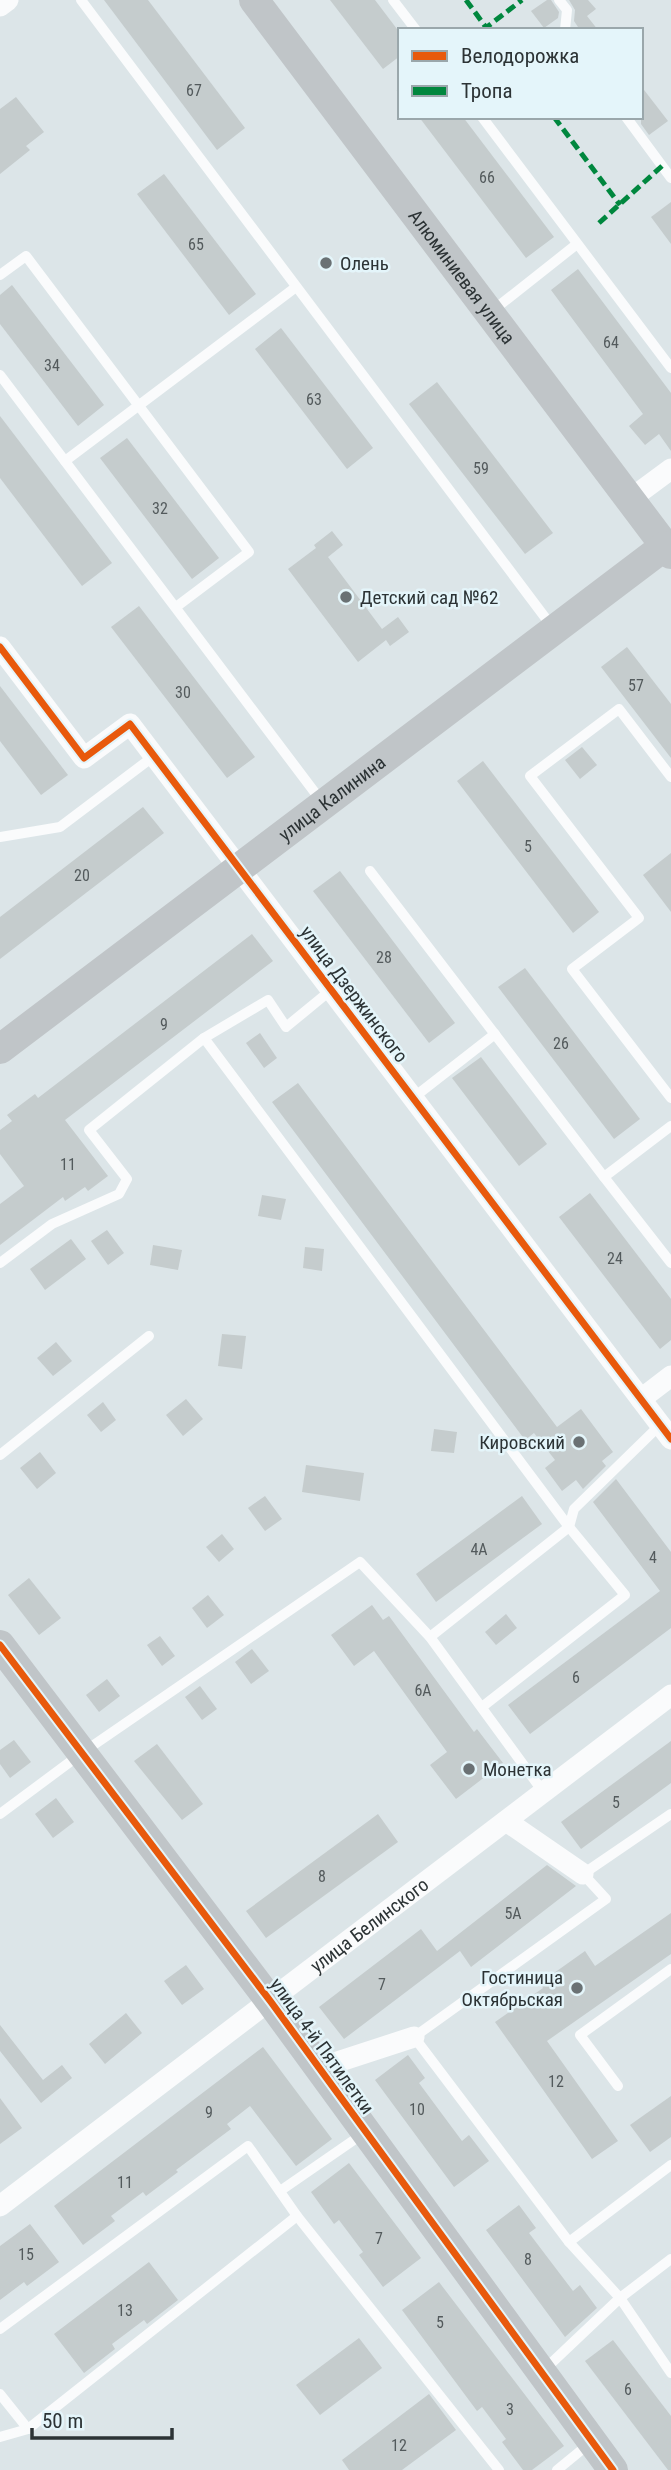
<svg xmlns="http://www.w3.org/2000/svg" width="671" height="2470" font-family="'Roboto Condensed',sans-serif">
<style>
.building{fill:#c5cccd}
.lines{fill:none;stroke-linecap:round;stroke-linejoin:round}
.lane{stroke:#fafbfc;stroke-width:10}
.street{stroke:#fafbfc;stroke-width:21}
.secondary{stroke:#c0c5c8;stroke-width:30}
.quiet{stroke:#00873e;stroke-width:5;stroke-dasharray:10 5;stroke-linecap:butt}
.cycleway-casing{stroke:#e4f5fa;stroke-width:11}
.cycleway{stroke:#e8590c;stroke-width:7}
.poi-dot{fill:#6a7174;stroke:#e4f5fa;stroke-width:2.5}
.labels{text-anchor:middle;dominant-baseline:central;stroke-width:5;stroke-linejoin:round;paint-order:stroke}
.number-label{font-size:16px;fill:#535a5c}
.poi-label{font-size:19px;fill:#2c3335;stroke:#e4f5fa;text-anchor:start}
.street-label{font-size:19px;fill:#2c3335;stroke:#e4f5fa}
</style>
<rect width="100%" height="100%" fill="#dce5e8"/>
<g class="building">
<path d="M104,0h44l97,128 -28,22z"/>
<path d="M330,0h45l25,33v23l-17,13z"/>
<path d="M547,0h4l8,12 -1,6 -14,10 -13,-17z"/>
<path d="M569,0h19l8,9 -9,7 11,14h-18l-6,-9 1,-11z"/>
<path d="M641,86l27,35 -19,14 -8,-11z"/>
<path d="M16,97l28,35 -18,14 4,4 -30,24v-65z"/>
<path d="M419,117h44l91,120 -28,21z"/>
<path d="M164,174l92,120 -27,21 -92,-121z"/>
<path d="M671,202v42l-20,-27z"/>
<path d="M578,269l93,124v58l-12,-17 -14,11 -16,-19 14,-12 -92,-124z"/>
<path d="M12,285l92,120 -26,21 -78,-102v-29z"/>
<path d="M281,328l92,120 -26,21 -92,-120z"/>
<path d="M437,382l116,151 -28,21 -116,-150z"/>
<path d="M0,416l112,147 -30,23 -82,-108z"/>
<path d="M127,438l92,120 -27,21 -92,-121z"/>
<path d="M332,531l11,14 -15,12 54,72 16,-12 11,15 -19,14 -4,-6 -28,22 -70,-93 28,-21 -2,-3z"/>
<path d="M139,606l116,151 -28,21 -116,-151z"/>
<path d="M627,647l44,57v54l-70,-91z"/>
<path d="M0,686l68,89 -27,20 -41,-54z"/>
<path d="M582,747l15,18 -17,14 -15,-19z"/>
<path d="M483,761l116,151 -26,21 -116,-152z"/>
<path d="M143,807l21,26 -164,126v-42z"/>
<path d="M671,853v59l-28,-37z"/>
<path d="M340,871l115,152 -26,20 -116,-152z"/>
<path d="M252,934l21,27 -208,159 43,56 -20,15 -3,-4 -20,14 -2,-4 -63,48v-41l24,-18 -24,-32v-24l12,-9 -5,-6 28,-21 3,4z"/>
<path d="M525,968l115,151 -26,20 -116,-152z"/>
<path d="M260,1033l17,25 -13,10 -18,-25z"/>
<path d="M481,1057l66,87 -28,22 -67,-88z"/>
<path d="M298,1083l259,344 24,-18 32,43 -11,9 4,5 -23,23 -7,-9 -14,11 -17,-23 10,-8 -21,-27 -9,7 -253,-338z"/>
<path d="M590,1193l81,106v41l-11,9 -101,-132z"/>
<path d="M262,1195l24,4 -5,21 -23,-4z"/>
<path d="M107,1230l17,23 -16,12 -17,-24z"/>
<path d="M71,1239l15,20 -41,31 -15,-21z"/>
<path d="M153,1245l29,5 -4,20 -28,-5z"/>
<path d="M305,1247l19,2 -2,22 -19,-3z"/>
<path d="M222,1334l24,2 -4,33 -24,-3z"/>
<path d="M56,1342l16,19 -19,15 -16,-18z"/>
<path d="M186,1399l17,20 -20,17 -17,-21z"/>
<path d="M103,1402l13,18 -15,12 -14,-17z"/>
<path d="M434,1429l23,3 -3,21 -23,-2z"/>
<path d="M40,1452l16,21 -19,16 -17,-21z"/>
<path d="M306,1465l58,8 -4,28 -58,-9z"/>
<path d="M616,1479l55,73v76l-141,106 -22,-29 152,-114 -67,-89z"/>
<path d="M265,1496l17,23 -17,12 -17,-23z"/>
<path d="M522,1496l20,28 -106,78 -20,-28z"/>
<path d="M222,1534l12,15 -15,13 -13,-15z"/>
<path d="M29,1578l32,40 -22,17 -31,-40z"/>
<path d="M208,1595l16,20 -17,13 -15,-20z"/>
<path d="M372,1605l11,15 6,-4 85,116 3,-3 26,34 -47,36 -26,-34 17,-13 -73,-101 -20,15 -23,-31z"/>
<path d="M506,1614l11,14 -21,17 -11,-13z"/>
<path d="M160,1636l15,20 -13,10 -15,-21z"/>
<path d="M252,1649l17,22 -18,13 -16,-22z"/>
<path d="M107,1679l13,17 -21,16 -13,-17z"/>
<path d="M200,1686l17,23 -15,11 -17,-23z"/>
<path d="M14,1740l17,22 -21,16 -10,-14v-14z"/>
<path d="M671,1741v42l-90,66 -20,-27z"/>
<path d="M157,1744l46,60 -21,16 -48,-59z"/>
<path d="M56,1798l18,24 -21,16 -18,-24z"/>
<path d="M378,1814l20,28 -132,96 -20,-27z"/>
<path d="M547,1865l29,21 -105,81 -11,-16 -116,88 -25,-32 102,-78 16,22z"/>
<path d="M671,1913v41l-124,87 71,100 -26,18 -97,-137 48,-34 -3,-5 45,-32 10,15z"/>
<path d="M186,1965l18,24 -22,16 -18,-24z"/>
<path d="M126,2013l16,20 -37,31 -16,-20z"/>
<path d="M0,2025l43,55 19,-15 10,13 -31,25 -41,-52z"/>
<path d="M263,2047l69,92 -36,27 -46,-60 -23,18 4,5 -55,41 2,2 -32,24 -3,-4 -32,24 4,5 -32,24 -29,-39z"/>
<path d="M408,2055l17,23 -6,5 43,58 7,-6 20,26 -35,26 -79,-107z"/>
<path d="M671,2096v41l-21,15 -20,-27z"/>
<path d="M0,2098l22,30 -22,16z"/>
<path d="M349,2163l72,95 -38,29 -24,-32 4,-3 -24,-32 -5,4 -23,-32z"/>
<path d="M519,2205l17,23 -7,5 44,58 7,-6 17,23 -32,29 -79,-107z"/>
<path d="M30,2224l29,38 -32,24 -3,-4 -24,18v-54z"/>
<path d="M149,2262l29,38 -31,24 -3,-4 -32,24 3,5 -31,24 -30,-39z"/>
<path d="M439,2282l125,164 -32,24h-9l-21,-28 4,-3 -24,-32 -5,4 -75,-101z"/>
<path d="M359,2338l23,30 -62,47 -24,-30z"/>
<path d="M613,2340l58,76v54h-3l-83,-109z"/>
<path d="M429,2394l27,36 -54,40h-53l-7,-10z"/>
</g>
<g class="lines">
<g class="lane">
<path d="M81,0l472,628"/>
<path d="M393,0l23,30"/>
<path d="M559,0l8,10 -2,20"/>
<path d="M482,117l189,251"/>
<path d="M626,117l45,61"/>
<path d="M0,275l26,-19 223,296 -73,55"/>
<path d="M491,312l86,-68"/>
<path d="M0,375l322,427"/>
<path d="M65,461l231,-174"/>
<path d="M671,777l-52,-68 -89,67 109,142 -67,51 99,129"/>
<path d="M0,837l60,-10 94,-71"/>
<path d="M370,871l234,306 67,-51"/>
<path d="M204,1038l365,489 56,68 -143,112"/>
<path d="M413,1098l82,-64"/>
<path d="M604,1177l67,86"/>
<path d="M0,1263l52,-39 67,-30 8,-15 -38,-49 115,-92 64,-38 18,27 45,-37"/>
<path d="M0,1455l149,-119"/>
<path d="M430,1637l139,-110 5,-18 86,-84"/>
<path d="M0,1814l82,-61 278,-191 70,75 114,156"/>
<path d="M671,1814l-88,60 23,25 -192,138 155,205 51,56 51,75"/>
<path d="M618,2086l-38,-51 91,-66"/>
<path d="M280,2191l84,-58"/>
<path d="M569,2242l102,-77"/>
<path d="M0,2329l248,-183 49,70 202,254"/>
<path d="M544,2370l76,-72 51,-39"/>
<path d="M0,2394l28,35"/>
<path d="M0,2437l28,-8 269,-213"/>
<path d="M557,2470l33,-27"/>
</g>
<g class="street">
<path d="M0,6l8,-6"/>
<path d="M629,500l42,-31"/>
<path d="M0,647l84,111 46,-34 541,715"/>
<path d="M641,1399l30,-23"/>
<path d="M506,1821l77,53"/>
<path d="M319,2068l95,-31"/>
<path id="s1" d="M0,2206l671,-511"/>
</g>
<g class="secondary">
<path id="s2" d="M254,0l417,554"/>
<path id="s3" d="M0,1049l665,-503"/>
<path d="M0,1645l271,357 342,468"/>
</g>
<g class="quiet">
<path d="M466,0l22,30"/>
<path d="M483,30l39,-30"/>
<path d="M398,93l2,-1"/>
<path d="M554,117l66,88"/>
<path d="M599,223l63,-57"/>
</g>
<g class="cycleway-casing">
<g id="cycleway">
<path d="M0,647l84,111 46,-34 541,715"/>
<path d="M0,1645l271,357 342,468"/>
</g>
</g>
<use href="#cycleway" class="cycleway"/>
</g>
<g class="poi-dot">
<circle cx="326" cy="263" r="7"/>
<circle cx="346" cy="597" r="7"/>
<circle cx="579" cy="1442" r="7"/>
<circle cx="469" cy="1769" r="7"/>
<circle cx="577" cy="1988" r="7"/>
</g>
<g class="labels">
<g class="number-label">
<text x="194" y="90">67</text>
<text x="487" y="177">66</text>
<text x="196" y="244">65</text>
<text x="611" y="342">64</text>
<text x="52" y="365">34</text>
<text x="314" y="399">63</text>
<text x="481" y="468">59</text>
<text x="160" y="508">32</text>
<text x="636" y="685">57</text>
<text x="183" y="692">30</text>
<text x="528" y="846">5</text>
<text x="82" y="875">20</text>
<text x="384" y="957">28</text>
<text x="164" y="1024">9</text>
<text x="561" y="1043">26</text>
<text x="68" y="1164">11</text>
<text x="615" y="1258">24</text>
<text x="479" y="1549">4А</text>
<text x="653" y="1557">4</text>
<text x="576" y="1677">6</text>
<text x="423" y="1690">6А</text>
<text x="616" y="1802">5</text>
<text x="322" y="1876">8</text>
<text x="513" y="1913">5А</text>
<text x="382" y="1984">7</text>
<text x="556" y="2081">12</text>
<text x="417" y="2109">10</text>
<text x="209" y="2112">9</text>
<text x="125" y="2182">11</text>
<text x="379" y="2238">7</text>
<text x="26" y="2254">15</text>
<text x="528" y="2259">8</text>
<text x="125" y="2310">13</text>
<text x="440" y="2322">5</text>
<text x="628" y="2389">6</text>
<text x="510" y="2409">3</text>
<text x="399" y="2445">12</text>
</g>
<g class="poi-label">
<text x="340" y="263">Олень</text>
<text x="360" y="597">Детский сад №62</text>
<text x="565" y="1442" text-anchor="end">Кировский</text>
<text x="483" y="1769">Монетка</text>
<text x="563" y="1977" text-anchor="end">Гостиница<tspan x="563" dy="22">Октябрьская</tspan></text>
</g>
<g class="street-label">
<text stroke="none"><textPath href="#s2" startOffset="346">Алюминиевая улица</textPath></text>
<text stroke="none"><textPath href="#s3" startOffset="416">улица Калинина</textPath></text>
<text transform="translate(354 994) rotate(53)">улица Дзержинского</text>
<text stroke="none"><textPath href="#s1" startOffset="464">улица Белинского</textPath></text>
<text transform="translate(322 2046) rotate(54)">улица 4-й Пятилетки</text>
</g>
</g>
<rect x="398" y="28" width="245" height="91" fill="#e4f5fa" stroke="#9aa7ab" stroke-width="2"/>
<rect x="412" y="51" width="35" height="10" fill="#e8590c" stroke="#9aa7ab" stroke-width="2"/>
<text x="461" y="63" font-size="21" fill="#2c3335">Велодорожка</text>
<rect x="412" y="86" width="35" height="10" fill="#00873e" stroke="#9aa7ab" stroke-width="2"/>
<text x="461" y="98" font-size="21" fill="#2c3335">Тропа</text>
<path d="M32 2428v10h140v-10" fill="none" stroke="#2c3335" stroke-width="3.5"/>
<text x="42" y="2428" font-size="21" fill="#2c3335" stroke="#e4f5fa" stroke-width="5" paint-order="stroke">50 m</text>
</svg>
